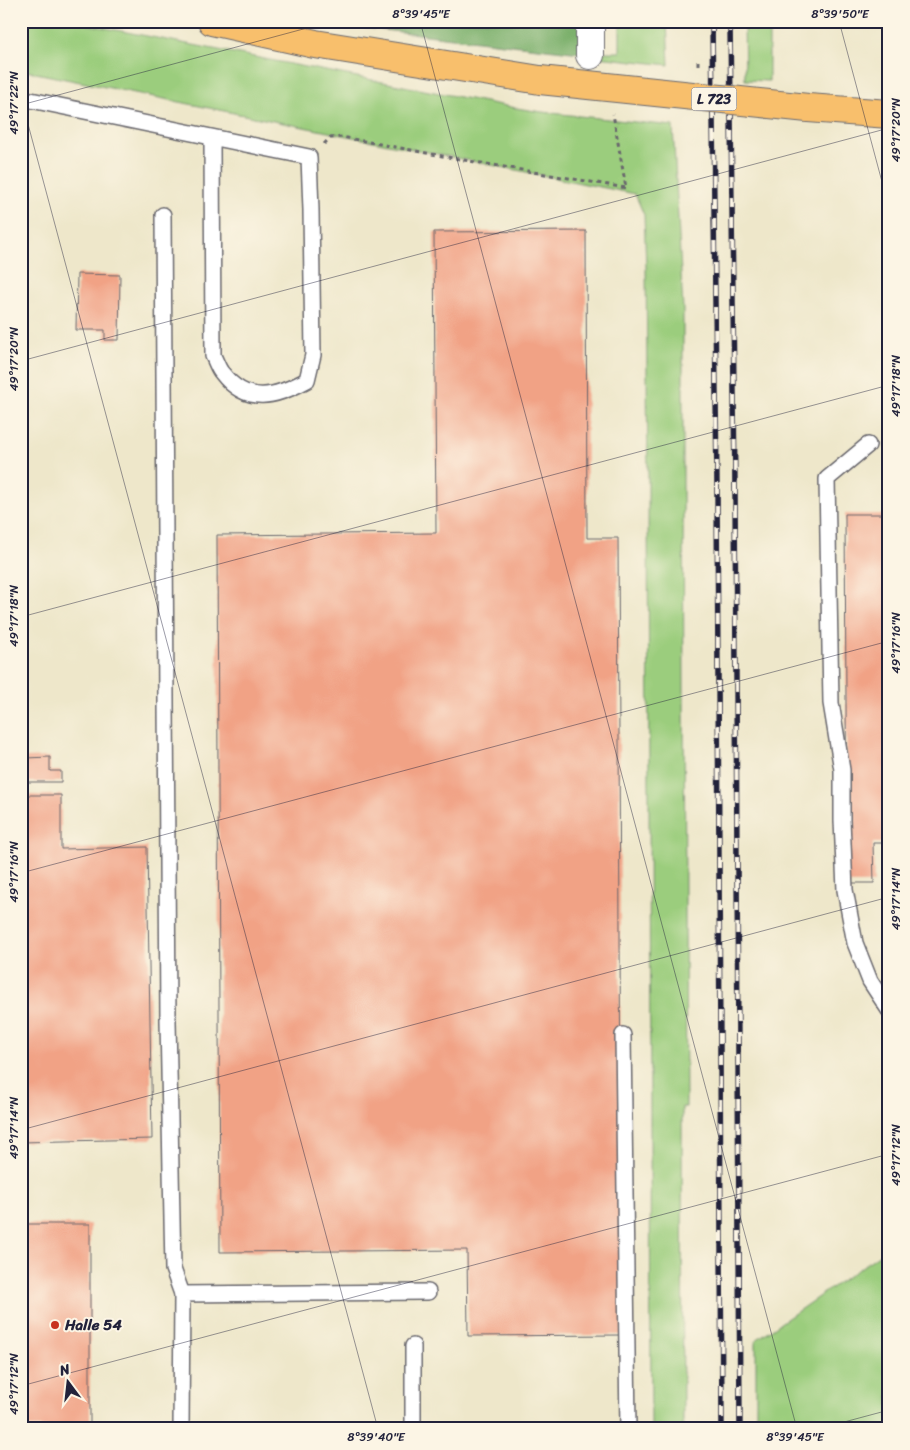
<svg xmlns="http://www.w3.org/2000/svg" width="910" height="1450" font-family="Sriracha,sans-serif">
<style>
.green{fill:#9bcd7d;stroke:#5e785c}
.forest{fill:#7cb06c;stroke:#4f6954}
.building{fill:#f1a285}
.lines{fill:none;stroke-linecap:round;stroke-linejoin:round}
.lane-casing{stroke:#69676d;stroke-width:18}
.street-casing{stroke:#69676d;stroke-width:30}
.primary-casing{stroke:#69676d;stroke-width:30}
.path{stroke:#69676d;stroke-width:3;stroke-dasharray:4 4;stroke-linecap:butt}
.lane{stroke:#fff;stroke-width:15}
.street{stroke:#fff;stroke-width:28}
.primary{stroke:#f8bf6c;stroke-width:28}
.rail-casing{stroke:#22223b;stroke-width:5.5}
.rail{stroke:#fcf5e5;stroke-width:4;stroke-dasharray:11;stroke-linecap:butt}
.primary-bridge-casing{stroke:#69676d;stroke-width:30;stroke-linecap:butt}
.primary-bridge{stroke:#f8bf6c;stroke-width:28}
.ticks{fill:none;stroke:#22223b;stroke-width:1;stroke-opacity:0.45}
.poi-dot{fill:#c8321e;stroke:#fcf5e5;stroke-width:2}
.labels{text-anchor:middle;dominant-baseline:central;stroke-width:4;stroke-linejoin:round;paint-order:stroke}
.shield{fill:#fcf5e5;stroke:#63616e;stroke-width:1}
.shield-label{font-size:14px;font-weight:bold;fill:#22223b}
.poi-label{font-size:15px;font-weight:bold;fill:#22223b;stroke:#fcf5e5;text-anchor:start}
.neatline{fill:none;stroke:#22223b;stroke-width:2}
.ticks-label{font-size:12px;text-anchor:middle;fill:#22223b}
</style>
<rect width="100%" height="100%" fill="#fcf5e5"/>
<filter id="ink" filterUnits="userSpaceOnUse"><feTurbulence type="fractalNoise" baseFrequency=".02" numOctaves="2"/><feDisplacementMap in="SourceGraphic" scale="10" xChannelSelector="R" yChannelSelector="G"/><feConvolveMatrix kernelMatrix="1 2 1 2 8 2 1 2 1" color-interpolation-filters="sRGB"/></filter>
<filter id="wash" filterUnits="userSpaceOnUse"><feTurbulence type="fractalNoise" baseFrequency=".0096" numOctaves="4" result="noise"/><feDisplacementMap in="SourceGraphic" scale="20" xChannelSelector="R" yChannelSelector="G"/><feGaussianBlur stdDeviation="1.12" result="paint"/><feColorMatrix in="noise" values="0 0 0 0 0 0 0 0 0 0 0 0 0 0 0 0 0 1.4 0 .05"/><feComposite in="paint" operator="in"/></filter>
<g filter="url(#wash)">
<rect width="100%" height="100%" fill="#eee7ca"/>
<g class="green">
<path d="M21,21h49l446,87 26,4 131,14 10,183v178l3,620h-4l1,322h-32l-3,-946 -2,-216 -2,-52 -9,-21 -614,-124z"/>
<path d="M620,21h47l2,44 -71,-8 1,-5h21z"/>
<path d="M744,21h25v60l-24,-1z"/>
<path d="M889,1212v217h-133v-89l127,-88z"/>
</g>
<path class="forest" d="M314,21h267l-1,32 -256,-30z"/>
<g id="blocks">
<g class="building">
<path d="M586,231l1,307h31l4,797 -154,1 -1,-86 -247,2 -3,-717 219,-2 -2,-301z"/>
<path d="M77,274l43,1 -1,65h-14v-10h-29z"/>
<path d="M845,514h44v287l-5,-1v43h-11l1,40h-27z"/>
<path d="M21,682h3v61l-3,1z"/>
<path d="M50,757v14h11v11h-36v-24z"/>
<path d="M21,795h40v54l86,-2 5,292 -131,3z"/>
<rect x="21" y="1224" width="69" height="203"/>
</g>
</g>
</g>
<g filter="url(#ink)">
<use href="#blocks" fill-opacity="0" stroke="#69676d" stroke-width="1"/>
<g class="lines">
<g class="lane-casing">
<g id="lane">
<path d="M21,98l288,59 2,53 2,145 -6,25c-31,17 -60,26 -85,-7 -4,-4 -6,-12 -9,-17l-1,-218"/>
<path d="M163,215l5,806 5,248 9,25"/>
<path d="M868,445l-41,34 4,224 11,67v50l3,70 10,53 15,38 19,29"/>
<path d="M623,1035l5,394"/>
<path d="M413,1346v83"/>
<path d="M181,1429l1,-135 246,-2"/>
</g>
</g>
<g class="street-casing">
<path id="street" d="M590,21v34"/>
</g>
<g class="primary-casing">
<path id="primary" d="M212,21l103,23 225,36"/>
</g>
<g class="path">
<path d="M698,61v5"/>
<path d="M324,144l6,-6 12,-1 122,23 162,28 -13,-74"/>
</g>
<use href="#lane" class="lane"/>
<use href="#street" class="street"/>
<use href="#primary" class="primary"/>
<g class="rail-casing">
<g id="rail">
<path d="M712,21l5,465 5,943"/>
<path d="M730,21l5,465 5,943"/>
</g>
</g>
<use href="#rail" class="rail"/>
<g class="primary-bridge-casing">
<path id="primary-bridge" d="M540,80l268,28 81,6"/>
</g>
<use href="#primary-bridge" class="primary-bridge"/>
</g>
</g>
<path class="ticks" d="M420,21l377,1408M839,21l50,187M21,98l357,1331M21,105l312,-84M21,361l868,-233M21,617l868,-232M21,873l868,-232M21,1130l868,-233M21,1386l868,-232M818,1429l71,-19"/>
<circle class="poi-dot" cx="55" cy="1325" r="5"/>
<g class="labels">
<rect class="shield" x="691.5" y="87.5" width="45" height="23" rx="4"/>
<g class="shield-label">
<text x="714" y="99">L 723</text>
</g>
<g class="poi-label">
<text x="65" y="1325">Halle 54</text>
</g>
</g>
<rect width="910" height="1450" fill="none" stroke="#fcf5e5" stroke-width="55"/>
<g transform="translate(68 1382) rotate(345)" stroke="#fcf5e5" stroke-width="4" paint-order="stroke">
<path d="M0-4L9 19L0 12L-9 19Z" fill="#22223b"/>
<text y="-8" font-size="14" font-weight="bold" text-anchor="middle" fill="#22223b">N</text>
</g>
<rect x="28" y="28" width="854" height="1394" class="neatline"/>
<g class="ticks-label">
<text x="421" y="18">8°39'45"E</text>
<text x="840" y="18">8°39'50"E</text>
<text transform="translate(14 103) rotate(-90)" y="4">49°17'22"N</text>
<text transform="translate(896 130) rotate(-90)" y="4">49°17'20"N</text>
<text transform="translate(14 359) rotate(-90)" y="4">49°17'20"N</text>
<text transform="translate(896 386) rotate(-90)" y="4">49°17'18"N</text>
<text transform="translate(14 616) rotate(-90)" y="4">49°17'18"N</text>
<text transform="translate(896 643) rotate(-90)" y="4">49°17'16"N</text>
<text transform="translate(14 872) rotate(-90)" y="4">49°17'16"N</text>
<text transform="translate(896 899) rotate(-90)" y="4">49°17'14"N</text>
<text transform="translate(14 1128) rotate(-90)" y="4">49°17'14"N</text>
<text transform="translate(896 1155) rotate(-90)" y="4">49°17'12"N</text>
<text transform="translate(14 1384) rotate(-90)" y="4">49°17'12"N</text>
<text x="376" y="1441">8°39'40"E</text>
<text x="795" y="1441">8°39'45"E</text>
</g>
</svg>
